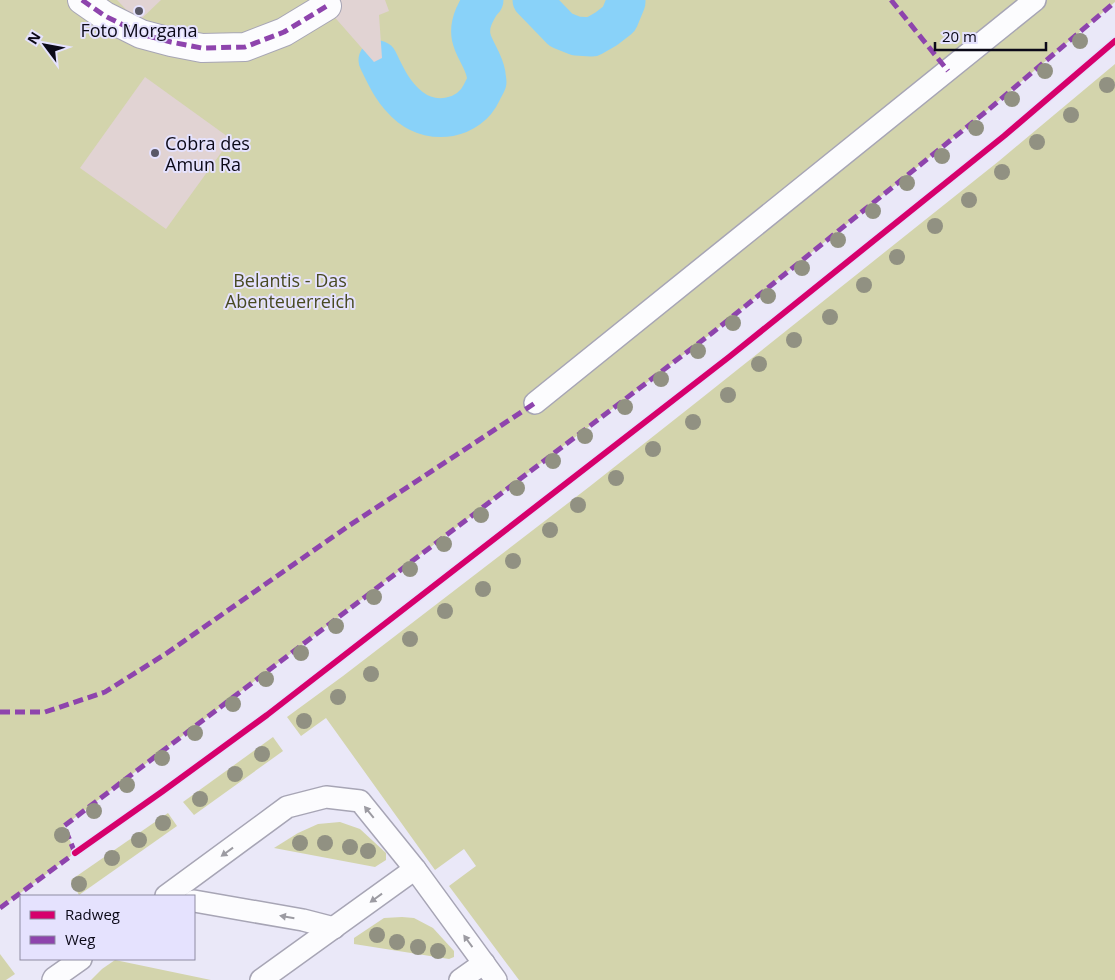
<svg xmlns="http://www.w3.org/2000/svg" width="1115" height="980" font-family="'Open Sans',sans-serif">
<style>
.green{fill:#d3d4ac}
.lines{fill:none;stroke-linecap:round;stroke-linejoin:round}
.canal{stroke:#89d2f9;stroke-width:39}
.building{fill:#e1d3d3}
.service-casing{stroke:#a7a5b5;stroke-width:24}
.pedestrian-casing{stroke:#a7a5b5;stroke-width:30}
.service{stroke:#fcfcfe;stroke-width:21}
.pedestrian{stroke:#fcfcfe;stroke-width:28}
.quiet{stroke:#8e44ad;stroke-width:5;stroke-dasharray:10 5;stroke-linecap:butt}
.cycleway-casing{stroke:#e5e2fe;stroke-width:9}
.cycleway{stroke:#d6006c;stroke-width:6}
.tree{fill:#919182}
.oneway{fill:#9c9ba2}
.poi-dot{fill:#595766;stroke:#e5e2fe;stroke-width:2}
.labels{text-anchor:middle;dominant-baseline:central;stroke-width:4;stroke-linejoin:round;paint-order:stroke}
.poi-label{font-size:18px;fill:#0b0918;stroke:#e5e2fe}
.park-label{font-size:18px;fill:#484a22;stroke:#e5e2fe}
</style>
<rect width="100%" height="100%" fill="#eae8f8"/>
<g class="green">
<path d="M0,0h1115v2l-127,108 -276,223 -648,493 11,27 -75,55z"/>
<path d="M1115,64v916h-596l-70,-94 27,-20 -12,-17 -29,21 -109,-152 -25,18 -14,-19 56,-41 246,-189 109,-86 301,-240z"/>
<path d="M273,737l10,14 -89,64 -11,-13z"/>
<path d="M168,813l9,13 -98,69 -8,-15z"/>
<path d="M340,822l20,7 26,24v7l-11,7 -101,-19 24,-15 20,-9z"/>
<path d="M402,917l12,1 19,10 21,23v6l-5,2 -95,-15v-6l30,-20z"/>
<path d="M0,954l15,20 -9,6h-6z"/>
<path d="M115,960l96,20h-120l11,-11z"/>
</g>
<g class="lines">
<g class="canal">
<path d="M532,0l29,30 15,6 16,1 14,-8 13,-10 7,-17v-2"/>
<path d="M378,60c9,19 16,34 32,47 23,18 59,13 72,-15 1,-3 4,-7 5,-10 0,-1 -1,-7 -1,-8 -4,-22 -23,-32 -12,-58 3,-6 5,-11 10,-16"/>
</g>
</g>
<g class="building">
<path d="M117,0h44l-23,22z"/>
<path d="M323,0h62l4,11 -10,4 3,43 -8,4 -43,-49z"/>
<path d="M145,77l86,62 -65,90 -86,-61z"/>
</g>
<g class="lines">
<g class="service-casing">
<g id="service">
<path d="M535,403l500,-403"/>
<path d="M166,896l121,-89 39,-10 34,4 55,68 81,111"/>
<path d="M194,901l109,19 31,8"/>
<path d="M53,980l1,-2 27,-19"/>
<path d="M261,980l154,-111"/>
<path d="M460,980l24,-17"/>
</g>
</g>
<g class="pedestrian-casing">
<path id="pedestrian" d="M82,0l23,16 36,18 30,8 31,6 43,-1 39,-15 43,-26"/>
</g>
<use href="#service" class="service"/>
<use href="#pedestrian" class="pedestrian"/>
<g class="quiet">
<path d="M82,0l23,16 36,18 30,8 31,6 43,-1 39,-15 43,-26"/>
<path d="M891,0l57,71"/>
<path d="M0,712h45l60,-20 62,-39 180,-126 188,-124"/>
<path d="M75,853l-11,-27 648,-493 276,-223 127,-108"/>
<path d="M0,908l79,-58"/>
</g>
<g class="cycleway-casing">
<path id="cycleway" d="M75,853l88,-62 104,-76 462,-358 275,-221 111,-95"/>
</g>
<use href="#cycleway" class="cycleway"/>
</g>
<g class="tree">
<circle cx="1080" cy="41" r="8"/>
<circle cx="1045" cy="71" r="8"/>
<circle cx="1107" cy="85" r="8"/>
<circle cx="1012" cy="99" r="8"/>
<circle cx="1071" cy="115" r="8"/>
<circle cx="976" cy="128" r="8"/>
<circle cx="1037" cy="142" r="8"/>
<circle cx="942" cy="156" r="8"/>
<circle cx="1002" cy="172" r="8"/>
<circle cx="907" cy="183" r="8"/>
<circle cx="969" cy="200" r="8"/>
<circle cx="873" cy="211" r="8"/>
<circle cx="935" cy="226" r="8"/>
<circle cx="838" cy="240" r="8"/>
<circle cx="897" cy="257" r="8"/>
<circle cx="802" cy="268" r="8"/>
<circle cx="864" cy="285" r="8"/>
<circle cx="768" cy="296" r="8"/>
<circle cx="830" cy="317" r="8"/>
<circle cx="733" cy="323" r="8"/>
<circle cx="794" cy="340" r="8"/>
<circle cx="698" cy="351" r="8"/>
<circle cx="759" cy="364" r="8"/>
<circle cx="661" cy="379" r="8"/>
<circle cx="728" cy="395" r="8"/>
<circle cx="625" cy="407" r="8"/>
<circle cx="693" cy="422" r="8"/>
<circle cx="585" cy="436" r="8"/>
<circle cx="653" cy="449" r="8"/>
<circle cx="553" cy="461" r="8"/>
<circle cx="616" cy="478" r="8"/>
<circle cx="517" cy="488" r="8"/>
<circle cx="578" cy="505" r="8"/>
<circle cx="481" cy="515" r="8"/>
<circle cx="550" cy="530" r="8"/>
<circle cx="444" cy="544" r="8"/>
<circle cx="513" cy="561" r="8"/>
<circle cx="410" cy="569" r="8"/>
<circle cx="483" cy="589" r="8"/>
<circle cx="374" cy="597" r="8"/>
<circle cx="445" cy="611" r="8"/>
<circle cx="336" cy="626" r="8"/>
<circle cx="410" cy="639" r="8"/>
<circle cx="301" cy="653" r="8"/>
<circle cx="371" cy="674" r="8"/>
<circle cx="266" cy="679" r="8"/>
<circle cx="338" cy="697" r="8"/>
<circle cx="233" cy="704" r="8"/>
<circle cx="304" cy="721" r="8"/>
<circle cx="195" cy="733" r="8"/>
<circle cx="262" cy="754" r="8"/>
<circle cx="162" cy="758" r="8"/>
<circle cx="235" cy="774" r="8"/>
<circle cx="127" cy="785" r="8"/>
<circle cx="200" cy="799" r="8"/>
<circle cx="94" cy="811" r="8"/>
<circle cx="163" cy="823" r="8"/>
<circle cx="62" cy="835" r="8"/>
<circle cx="139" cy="840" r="8"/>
<circle cx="300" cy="843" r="8"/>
<circle cx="325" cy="843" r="8"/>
<circle cx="350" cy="847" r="8"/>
<circle cx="368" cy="851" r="8"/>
<circle cx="112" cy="858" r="8"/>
<circle cx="79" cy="884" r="8"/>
<circle cx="377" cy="935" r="8"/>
<circle cx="397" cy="942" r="8"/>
<circle cx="418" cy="947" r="8"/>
<circle cx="438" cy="951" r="8"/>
</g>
<defs><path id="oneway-solid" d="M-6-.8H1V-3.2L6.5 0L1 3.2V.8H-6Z" transform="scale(1.25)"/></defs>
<g class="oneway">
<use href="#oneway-solid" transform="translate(369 812) rotate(-129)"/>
<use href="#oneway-solid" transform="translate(227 852) rotate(144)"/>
<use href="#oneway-solid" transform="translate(376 898) rotate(144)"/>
<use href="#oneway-solid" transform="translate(287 917) rotate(-170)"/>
<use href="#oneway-solid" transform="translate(468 941) rotate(-126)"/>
</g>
<g class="poi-dot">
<circle cx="139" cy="11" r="5"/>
<circle cx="155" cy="153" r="5"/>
</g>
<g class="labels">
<g class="poi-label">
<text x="139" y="30">Foto Morgana</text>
<text x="165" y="143" text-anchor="start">Cobra des<tspan x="165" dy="21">Amun Ra</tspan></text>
</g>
<g class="park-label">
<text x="290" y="280">Belantis - Das<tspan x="290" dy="21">Abenteuerreich</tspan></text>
</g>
</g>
<rect x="20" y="895" width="175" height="65" fill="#e5e2fe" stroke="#8e8ba2"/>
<rect x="30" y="911" width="25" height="8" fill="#d6006c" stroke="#8e8ba2"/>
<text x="65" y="920" font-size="15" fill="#0b0918">Radweg</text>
<rect x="30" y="936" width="25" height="8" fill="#8e44ad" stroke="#8e8ba2"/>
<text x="65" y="945" font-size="15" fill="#0b0918">Weg</text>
<g transform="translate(45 45) rotate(302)" stroke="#e5e2fe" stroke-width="4" paint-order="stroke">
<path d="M0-4L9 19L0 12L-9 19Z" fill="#0b0918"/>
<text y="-8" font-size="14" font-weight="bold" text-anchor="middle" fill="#0b0918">N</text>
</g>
<path d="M935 42v8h111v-8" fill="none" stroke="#0b0918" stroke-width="2.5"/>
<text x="942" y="42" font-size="15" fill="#0b0918" stroke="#e5e2fe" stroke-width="4" paint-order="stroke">20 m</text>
</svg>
